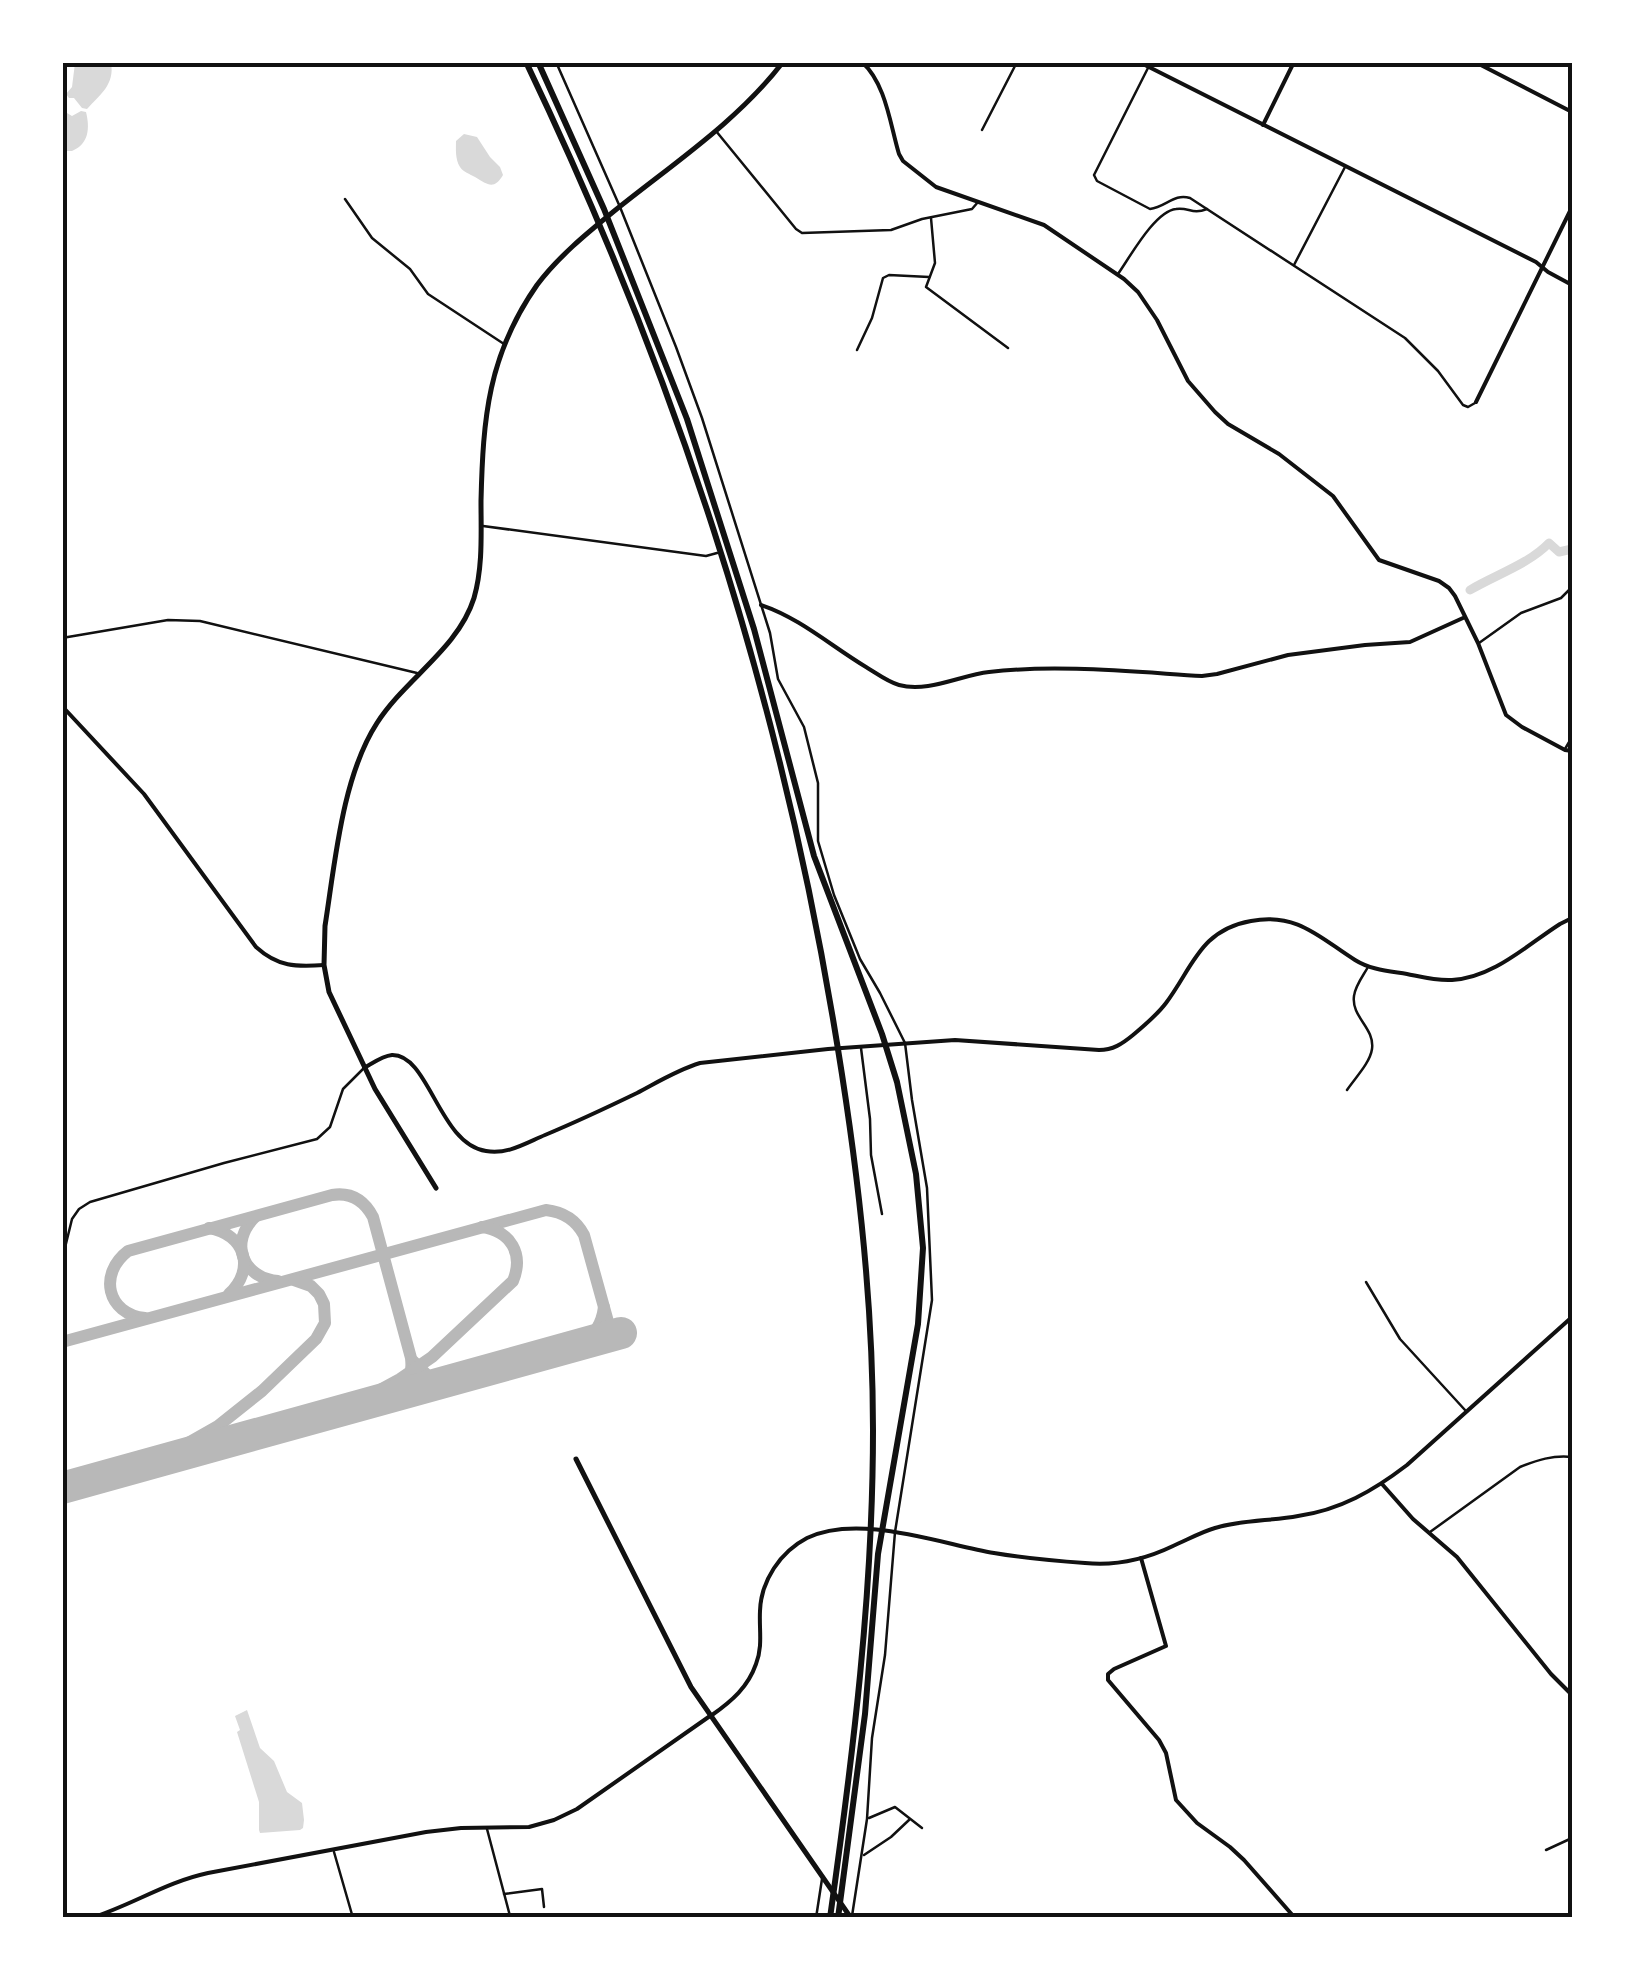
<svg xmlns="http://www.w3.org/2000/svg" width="1635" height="1980" font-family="Cabin,sans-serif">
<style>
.water{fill:#d9d9d9}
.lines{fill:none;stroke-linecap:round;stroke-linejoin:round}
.river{stroke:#d9d9d9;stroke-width:9}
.taxiway{stroke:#b8b8b8;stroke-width:12}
.runway{stroke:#b8b8b8;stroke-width:32}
.minor{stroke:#111;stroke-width:2.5}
.tertiary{stroke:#111;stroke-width:4}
.secondary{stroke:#111;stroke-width:4}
.trunk{stroke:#111;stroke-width:5}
.motorway{stroke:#111;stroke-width:6}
.neatline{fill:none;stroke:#111;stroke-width:4}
</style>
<rect width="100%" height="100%" fill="#fff"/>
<g class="water">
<path d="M75,63h36c4,21 -11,32 -24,46l-5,-1 -8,-10h-5l-3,-4 6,-7z"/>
<path d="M64,96l3,4v13l5,3 9,-5 5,1c4,16 3,32 -14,39h-9z"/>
<path d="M464,134l13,3 13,20 10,10 3,8c-9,15 -15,10 -28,2 -5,-3 -12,-5 -15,-10 -5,-8 -4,-18 -4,-26z"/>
<path d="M247,1710l13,38 14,13 13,31 15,11 2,17 -1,8 -3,2 -40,3 -1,-3v-28l-22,-70 3,-2 -5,-14z"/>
</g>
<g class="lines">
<path class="river" d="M1470,590c25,-15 59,-26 79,-47l10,9 13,-3"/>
<g class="taxiway">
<path d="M255,1217c-26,25 -13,61 23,64"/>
<path d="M209,1228c36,6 47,41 20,66"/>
<path d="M145,1318c-38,-4 -47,-44 -17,-67l204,-56c19,-3 32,5 41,22l38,141c4,35 -19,39 -46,46 -17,5 -33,9 -49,14"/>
<path d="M62,1342l484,-132c18,2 30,10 38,25l28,101"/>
<path d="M580,1345c15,-9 22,-21 24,-38"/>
<path d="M413,1361l15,15 20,5"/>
<path d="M365,1398l35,-19 32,-22 81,-76c11,-27 -2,-50 -31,-54"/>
<path d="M129,1470l45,-19 44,-25 44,-35 54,-52 9,-16 -1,-19 -5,-10 -8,-8 -17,-6"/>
</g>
<path class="runway" d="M62,1488l559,-155"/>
<g class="minor">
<path d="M556,62l64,145 56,140 26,71 68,215 8,46 26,48 14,56v58l16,54 26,64 20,34 25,50 7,57 15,88 5,112 -37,232 -10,123 -13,83 -5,81 -15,97"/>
<path d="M1151,62l-57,113 3,6 53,28c16,-2 24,-16 40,-11l215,140 33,33 25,34 5,2 7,-4"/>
<path d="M982,130l35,-68"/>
<path d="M716,131l80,98 6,4 89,-3 31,-11 50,-10 6,-7"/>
<path d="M345,199l27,39 38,31 18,25 76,50"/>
<path d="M931,218l4,45 -9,24 82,61"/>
<path d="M1294,265l51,-98"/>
<path d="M1118,274c12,-17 37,-63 58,-65 13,-2 16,6 31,0"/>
<path d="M857,350l15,-32 11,-40 6,-3 40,2"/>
<path d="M483,526l223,30 11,-3"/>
<path d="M62,638l106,-18 32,1 217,52"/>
<path d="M1479,643l42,-30 40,-15 11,-11"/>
<path d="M1565,749l7,-12"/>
<path d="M861,1048l9,71 1,36 11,59"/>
<path d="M1347,1090c8,-12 23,-27 25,-41 3,-21 -21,-32 -18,-53 1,-10 9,-20 14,-29"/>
<path d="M62,1260l10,-41 7,-10 11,-7 134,-39 93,-24 13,-12 13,-38 20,-20"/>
<path d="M1366,1282l34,57 65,71"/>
<path d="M1430,1532l90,-65c17,-7 33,-12 52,-10"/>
<path d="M869,1818l26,-11 27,21"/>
<path d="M487,1829l23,87 -9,2"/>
<path d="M1546,1850l26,-12"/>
<path d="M334,1852l19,66"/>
<path d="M864,1855l27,-18 18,-17"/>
<path d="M504,1894l38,-5 2,18"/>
<path d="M816,1918l6,-39"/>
</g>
<g class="tertiary">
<path d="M862,62c24,22 28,62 37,92l4,7 33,26 108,38 80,54 14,13 19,28 31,61 27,31 13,12 51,30 54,42 46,64 60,21 10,7 6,8 23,47 28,72 16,12 43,23 7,1"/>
<path d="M1139,62l397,200 12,10 24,13"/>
<path d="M1475,62l97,50"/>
<path d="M1263,125l31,-63"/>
<path d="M1476,402l96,-195"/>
<path d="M761,605c39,13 70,41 105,62 10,6 22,15 33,18 29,8 62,-10 90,-13 67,-8 146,0 213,4l15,-2 71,-19 77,-10 45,-3 53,-24"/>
<path d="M62,706l82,88 112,153c22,20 40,20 68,18"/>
<path d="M364,1068c9,-5 18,-12 28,-13 37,-1 47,89 94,96 21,4 40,-8 59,-16 31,-13 61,-27 92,-42 21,-11 40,-23 63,-30l128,-14 127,-9 144,10c14,0 23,-6 34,-15 12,-10 24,-20 33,-32 27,-36 34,-73 85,-82 46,-9 69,17 104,39 16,10 34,11 52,14 15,3 30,7 45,6 41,-2 75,-35 108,-56l12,-6"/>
<path d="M1382,1484l31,35 44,38 94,117 21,21"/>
<path d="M1141,1558l25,88 -52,23 -6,5v6l51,60 7,13 10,47 21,23 33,24 14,13 51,58"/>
<path d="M91,1918c41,-13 75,-36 117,-45l218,-41 35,-4 68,-1 25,-7 23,-11 133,-93"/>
</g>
<path class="secondary" d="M712,1715c20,-14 36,-28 44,-51 7,-18 3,-34 4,-53 1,-30 20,-59 47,-73 52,-25 134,6 187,15 30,5 60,8 91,10 30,3 61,-4 88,-17 14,-6 28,-14 42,-18 27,-8 56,-7 83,-12 42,-6 75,-25 109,-51l165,-148"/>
<g class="trunk">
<path d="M436,1188l-61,-99 -46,-97 -5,-27 1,-39c10,-63 17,-149 52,-203 28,-44 81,-74 97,-125 9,-31 7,-65 7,-97 2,-83 7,-146 56,-216 21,-28 49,-51 76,-73 58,-47 124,-90 170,-150"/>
<path d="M576,1459l115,228 160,231"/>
</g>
<g class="motorway">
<path d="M526,62c148,310 250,619 307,957 23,136 40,273 40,411 0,164 -20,325 -43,488"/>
<path d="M538,62l66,147 83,210 67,210 60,227 68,178 15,48 19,92 7,74 -5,76 -40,230 -13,160 -27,204"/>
</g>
</g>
<rect width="1635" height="1980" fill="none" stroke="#ffffff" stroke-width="130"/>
<rect x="65" y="65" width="1505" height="1850" class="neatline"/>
</svg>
